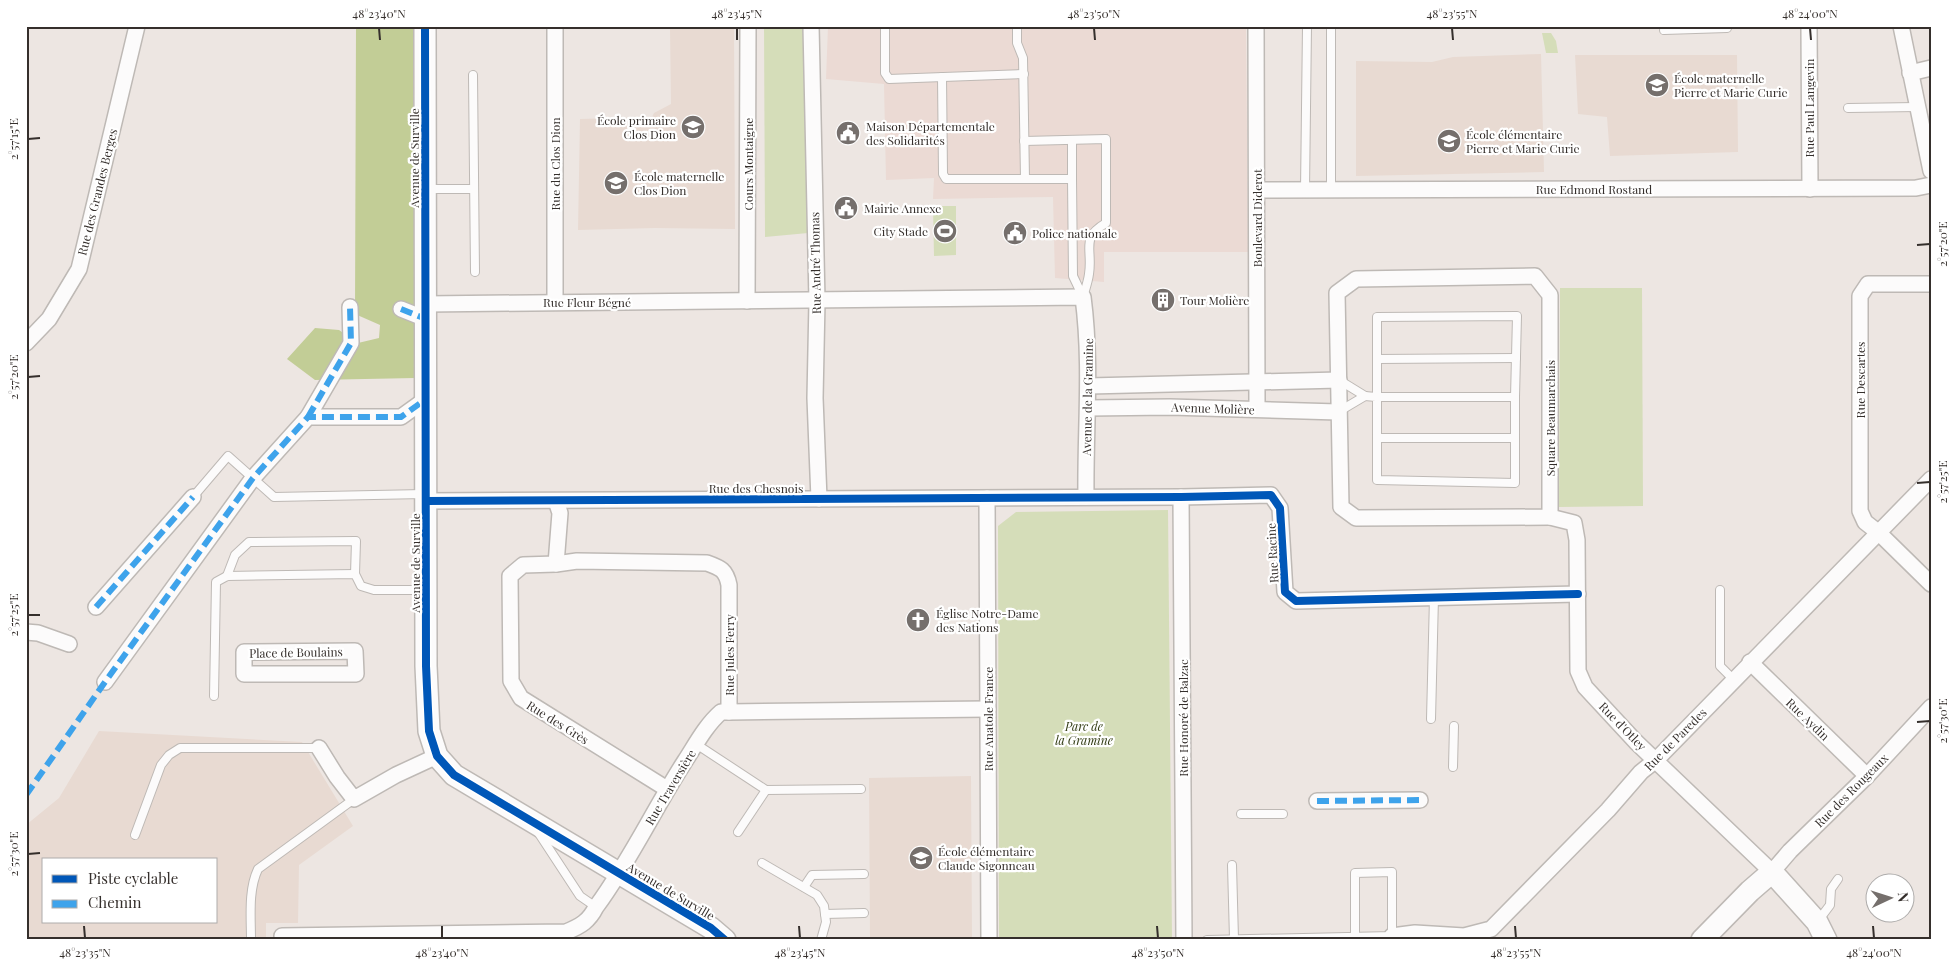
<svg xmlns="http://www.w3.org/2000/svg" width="1957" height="966" font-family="'Playfair Display',serif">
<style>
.commercial{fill:#ebdad4}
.built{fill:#e8dad2;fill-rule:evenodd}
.green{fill:#d5ddb9}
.forest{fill:#c2cd96}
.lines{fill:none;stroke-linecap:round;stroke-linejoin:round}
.lane-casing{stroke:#beb9b5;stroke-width:10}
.street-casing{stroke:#beb9b5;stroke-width:18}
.secondary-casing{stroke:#beb9b5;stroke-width:24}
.lane{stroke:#fcfbfb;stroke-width:8}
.street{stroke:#fcfbfb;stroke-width:15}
.secondary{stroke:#fcfbfb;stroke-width:21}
.quiet{stroke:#3ea3eb;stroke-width:6;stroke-dasharray:12 6;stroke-linecap:butt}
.cycleway-casing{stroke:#fff;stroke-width:11}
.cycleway{stroke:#0057b8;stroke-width:8}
.ticks{fill:none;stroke:#352f2c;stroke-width:2}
.labels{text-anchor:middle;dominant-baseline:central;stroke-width:4.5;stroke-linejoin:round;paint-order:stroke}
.poi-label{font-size:12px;fill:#352f2c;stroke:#fff;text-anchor:start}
.street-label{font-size:12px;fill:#352f2c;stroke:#fff}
.park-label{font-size:12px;font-style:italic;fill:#313b13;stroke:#fff}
.neatline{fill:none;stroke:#352f2c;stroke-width:2}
.ticks-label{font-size:12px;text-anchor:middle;fill:#352f2c}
</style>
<rect width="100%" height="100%" fill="#ede6e2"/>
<path class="commercial" d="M828,26h418l2,226h-144v30l-49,-4 -2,-81 -120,2 1,-21 -48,2 -2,-96 -58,-5z"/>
<g class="built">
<path d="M686,26h48l1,203 -80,-1 -77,2 2,-111 72,-2 2,-4 17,-9 -1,-76z"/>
<path d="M1541,54l3,118 -188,4v-115l76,1 21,-5z"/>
<path d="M1575,55h162l1,97 -128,4 -3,-39 -29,-3z"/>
<path d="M99,731l203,11 51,84 -54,39 -1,58h-32v17h-240v-115l33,-27zM44,860h172v62h-172z"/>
<path d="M971,776l1,162 -102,1 -1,-161z"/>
</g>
<g class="green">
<path d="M764,26h40l4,207 -43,4z"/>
<path d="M1542,33h9l5,8 2,12h-12z"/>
<path d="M933,206h23v49l-22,1z"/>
<path d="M1560,288h82l1,218 -84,1z"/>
<path d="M1168,510l4,430h-173l-1,-414 18,-14z"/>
</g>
<path class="forest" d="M356,26h57l2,352 -100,2 -28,-21 28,-31 24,2 19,13 21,-5 1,-13 -25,-11z"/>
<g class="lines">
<g class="lane-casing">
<g id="lane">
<path d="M885,26v47l4,6 135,-5"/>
<path d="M1017,26v17l6,15 2,121"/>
<path d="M1664,30l63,-2v-2"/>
<path d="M473,75l2,197"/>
<path d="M942,77l1,97 3,5h126l1,97 10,21"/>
<path d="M1848,108l69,-1"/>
<path d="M1072,140v39"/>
<path d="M1024,141l82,-2v84c-26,15 -13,26 -17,51 -1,8 -4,16 -6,23"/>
<path d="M426,189h48"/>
<path d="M1305,190l2,-164"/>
<path d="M1331,190v-164"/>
<path d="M1377,359l139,-1"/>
<path d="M1365,396l11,1h139l2,-81 -140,1v163l138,3v-86"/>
<path d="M1338,412l27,-16 -26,-16"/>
<path d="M1377,438h138"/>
<path d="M193,497l35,-41 46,41 150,-3"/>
<path d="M227,576l8,-21 14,-13 107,-1 -1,33"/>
<path d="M1720,590v76l13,13"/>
<path d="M214,696l2,-114 11,-6 128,-2 6,12 13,4h50"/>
<path d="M1431,719l3,-122"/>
<path d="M696,744l70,46"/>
<path d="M1453,767l1,-41"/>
<path d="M1241,814h42"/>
<path d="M538,832l42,64 16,11"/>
<path d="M738,832l28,-42 95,-1"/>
<path d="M135,835l26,-70 8,-10 11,-7h139"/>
<path d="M762,863l55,32 7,11 2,16 -5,18"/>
<path d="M1232,865l2,74"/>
<path d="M804,887l8,-12 52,-1"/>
<path d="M825,914l39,-1"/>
<path d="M1818,921l12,-16 1,-16 7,-10"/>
<path d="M251,940c0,-23 -3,-50 7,-71l96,-70"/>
<path d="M1207,940l185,-4v-64l-37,1v64"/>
</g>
</g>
<g class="street-casing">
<g id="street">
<path d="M555,26v276"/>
<path d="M811,26l6,275 -2,97 4,101"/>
<path d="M1256,26l1,383"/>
<path d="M1809,26l1,163"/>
<path d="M1901,26l30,145"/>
<path d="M1910,73l21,-5"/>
<path d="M1257,190l659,-2 15,-3"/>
<path d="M1535,276l15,19v222l-194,1 -15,-11 -4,-214 19,-14z"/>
<path d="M1931,284h-63l-8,12v215l5,11 14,11 52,51"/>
<path d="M747,301l1,-275"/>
<path d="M426,304l657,-7c9,69 2,132 3,200"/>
<path d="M401,309l25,10"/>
<path d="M26,343l23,-24 30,-50 58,-243"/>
<path d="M1089,386l250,-6"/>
<path d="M1088,408l82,-1 168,5"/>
<path d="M308,417l43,-74 -1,-36"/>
<path d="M1181,497l3,443"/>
<path d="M987,498l2,442"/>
<path d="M426,501l755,-4 90,-2 9,13 5,84 11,9 282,-7"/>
<path d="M556,501l4,12 -4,51"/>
<path d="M1550,517l24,6 3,17 1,131 7,16 51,55 136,130 18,-21 77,-75 64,-69"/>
<path d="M96,607l97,-110"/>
<path d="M26,632l12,1 31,11"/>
<path d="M355,651l1,23h-112v-22z"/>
<path d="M1750,662l117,114"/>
<path d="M105,682l148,-204 55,-61h93l25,-18"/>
<path d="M319,748l18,29 17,22 42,-24 41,-19"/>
<path d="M667,789l-146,-91 -10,-17 -1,-105 13,-11 33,-1 21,-3 130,2c14,5 19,7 22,22v127l259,-3"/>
<path d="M1317,801l103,-1"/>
<path d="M282,936l284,-4c15,-6 23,-11 30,-25 34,-46 58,-98 89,-146 11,-17 21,-36 36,-49h8"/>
<path d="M1392,936l23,-3 49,3 27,-7 117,-119 33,-38 15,-12 275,-281"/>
</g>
</g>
<g class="secondary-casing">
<g id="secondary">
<path d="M425,26l1,640 3,65 8,25 17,19 257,153 14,12"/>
<path d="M1702,940l48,-49 22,-19 45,50 9,18"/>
</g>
</g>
<use href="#lane" class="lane"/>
<use href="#street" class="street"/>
<use href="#secondary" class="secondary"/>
<g class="quiet">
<path d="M401,309l25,10"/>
<path d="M308,417l43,-74 -1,-36"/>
<path d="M96,607l97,-110"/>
<path d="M26,795l79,-113 148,-204 55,-61h93l25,-18"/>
<path d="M1317,801l103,-1"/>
</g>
<g class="cycleway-casing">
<g id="cycleway">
<path d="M425,26l1,640 3,65 8,25 17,19 257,153 14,12"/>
<path d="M426,501l755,-4 90,-2 9,13 5,84 11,9 282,-7"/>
</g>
</g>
<use href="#cycleway" class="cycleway"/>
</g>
<path class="ticks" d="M379,28l1,12M737,28v12M1094,28l1,12M1452,28l1,12M1810,28l1,12M28,139l12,-1M1917,245l13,-1M28,377l12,-1M1917,483l13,-1M28,615h12M1917,722l13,-1M28,854l12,-1M84,926l1,12M442,926v12M799,926l1,12M1157,926l1,12M1515,926l1,12M1873,926l1,12"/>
<defs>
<g id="school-disc" transform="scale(1.25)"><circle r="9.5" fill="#756f6c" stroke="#fff"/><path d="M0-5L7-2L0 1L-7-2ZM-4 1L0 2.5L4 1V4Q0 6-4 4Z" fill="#fff"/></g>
<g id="civic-disc" transform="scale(1.25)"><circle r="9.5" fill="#756f6c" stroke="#fff"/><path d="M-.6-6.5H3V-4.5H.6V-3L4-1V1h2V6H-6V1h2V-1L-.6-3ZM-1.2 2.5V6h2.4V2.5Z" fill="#fff"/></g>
<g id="stadium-disc" transform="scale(1.25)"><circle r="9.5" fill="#756f6c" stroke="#fff"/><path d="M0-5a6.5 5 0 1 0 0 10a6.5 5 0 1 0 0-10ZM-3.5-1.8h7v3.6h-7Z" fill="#fff"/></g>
<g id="building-disc" transform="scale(1.25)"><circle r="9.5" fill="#756f6c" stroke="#fff"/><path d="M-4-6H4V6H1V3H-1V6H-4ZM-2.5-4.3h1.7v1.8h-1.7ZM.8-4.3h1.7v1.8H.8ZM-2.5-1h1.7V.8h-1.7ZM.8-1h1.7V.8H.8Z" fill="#fff"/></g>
<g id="church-disc" transform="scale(1.25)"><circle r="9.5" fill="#756f6c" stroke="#fff"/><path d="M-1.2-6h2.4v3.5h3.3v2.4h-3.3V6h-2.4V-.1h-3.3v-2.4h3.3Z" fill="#fff"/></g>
</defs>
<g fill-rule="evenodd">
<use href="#school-disc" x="1657" y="85"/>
<use href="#school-disc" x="693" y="127"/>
<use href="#civic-disc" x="848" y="133"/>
<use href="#school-disc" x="1449" y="141"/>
<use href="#school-disc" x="616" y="183"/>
<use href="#civic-disc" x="846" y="208"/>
<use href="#stadium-disc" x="945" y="231"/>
<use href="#civic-disc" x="1015" y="233"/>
<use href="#building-disc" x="1163" y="300"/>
<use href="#church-disc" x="918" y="620"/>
<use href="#school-disc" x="921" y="858"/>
</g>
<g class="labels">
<g class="poi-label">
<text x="1674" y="78">École maternelle<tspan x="1674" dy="14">Pierre et Marie Curie</tspan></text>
<text x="676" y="120" text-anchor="end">École primaire<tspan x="676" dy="14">Clos Dion</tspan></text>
<text x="866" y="126">Maison Départementale<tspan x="866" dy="14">des Solidarités</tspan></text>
<text x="1466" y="134">École élémentaire<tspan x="1466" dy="14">Pierre et Marie Curie</tspan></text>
<text x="634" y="176">École maternelle<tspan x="634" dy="14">Clos Dion</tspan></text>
<text x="864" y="208">Mairie Annexe</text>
<text x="928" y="231" text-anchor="end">City Stade</text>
<text x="1032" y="233">Police nationale</text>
<text x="1180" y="300">Tour Molière</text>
<text x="936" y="613">Église Notre-Dame<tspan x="936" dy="14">des Nations</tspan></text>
<text x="938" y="851">École élémentaire<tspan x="938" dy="14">Claude Sigonneau</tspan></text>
</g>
<g class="street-label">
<text transform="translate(1809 108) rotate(-90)">Rue Paul Langevin</text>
<text transform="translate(414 158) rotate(-90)">Avenue de Surville</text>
<text transform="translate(555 164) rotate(-90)">Rue du Clos Dion</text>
<text transform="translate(748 164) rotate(-90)">Cours Montaigne</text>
<text x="1594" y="189">Rue Edmond Rostand</text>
<text transform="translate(97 192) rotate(-76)">Rue des Grandes Berges</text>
<text transform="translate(1257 218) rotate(-90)">Boulevard Diderot</text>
<text transform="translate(815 263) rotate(-91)">Rue André Thomas</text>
<text x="587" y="302">Rue Fleur Bégné</text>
<text transform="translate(1860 380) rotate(-90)">Rue Descartes</text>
<text transform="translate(1087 397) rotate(-89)">Avenue de la Gramine</text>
<text transform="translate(1213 408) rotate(2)">Avenue Molière</text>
<text transform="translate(1550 418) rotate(-90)">Square Beaumarchais</text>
<text x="756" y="488">Rue des Chesnois</text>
<text transform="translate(1272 553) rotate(-93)">Rue Racine</text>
<text transform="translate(415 563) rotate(-90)">Avenue de Surville</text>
<text transform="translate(296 652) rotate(-1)">Place de Boulains</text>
<text transform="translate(729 655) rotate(-90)">Rue Jules Ferry</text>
<text transform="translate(1183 718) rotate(-90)">Rue Honoré de Balzac</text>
<text transform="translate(988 719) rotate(-90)">Rue Anatole France</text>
<text transform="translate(1808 719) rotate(44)">Rue Aydin</text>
<text transform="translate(558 722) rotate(32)">Rue des Grès</text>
<text transform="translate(1623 726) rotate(46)">Rue d'Otley</text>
<text transform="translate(1675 739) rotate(-45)">Rue de Paredes</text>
<text transform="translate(670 787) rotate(-59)">Rue Traversière</text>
<text transform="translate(1851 790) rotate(-45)">Rue des Rougeaux</text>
<text transform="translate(671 891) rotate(31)">Avenue de Surville</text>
</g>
<g class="park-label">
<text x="1084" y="726">Parc de<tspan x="1084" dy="14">la Gramine</tspan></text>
</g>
</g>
<rect width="1957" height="966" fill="none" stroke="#ffffff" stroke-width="55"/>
<rect x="42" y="858" width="175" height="65" fill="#ffffff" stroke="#aeacab"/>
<rect x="52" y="875" width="25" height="8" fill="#0057b8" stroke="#aeacab"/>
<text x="88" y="884" font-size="15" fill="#352f2c">Piste cyclable</text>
<rect x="52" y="900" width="25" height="8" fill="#3ea3eb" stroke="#aeacab"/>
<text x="88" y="908" font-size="15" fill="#352f2c">Chemin</text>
<g transform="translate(1890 898) rotate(86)"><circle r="24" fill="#ffffff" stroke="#aeacab"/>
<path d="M0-4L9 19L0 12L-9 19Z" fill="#756f6c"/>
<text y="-8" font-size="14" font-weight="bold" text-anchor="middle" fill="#352f2c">N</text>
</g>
<rect x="28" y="28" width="1902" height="910" class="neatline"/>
<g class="ticks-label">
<text x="379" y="18">48°23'40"N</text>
<text x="737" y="18">48°23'45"N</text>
<text x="1094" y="18">48°23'50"N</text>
<text x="1452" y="18">48°23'55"N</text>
<text x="1810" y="18">48°24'00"N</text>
<text transform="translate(14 139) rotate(-90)" y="4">2°57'15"E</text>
<text transform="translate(1943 244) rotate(-90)" y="4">2°57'20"E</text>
<text transform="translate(14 377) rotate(-90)" y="4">2°57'20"E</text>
<text transform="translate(1943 482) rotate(-90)" y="4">2°57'25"E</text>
<text transform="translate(14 615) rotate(-90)" y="4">2°57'25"E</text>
<text transform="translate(1943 721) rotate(-90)" y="4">2°57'30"E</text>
<text transform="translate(14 854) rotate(-90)" y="4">2°57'30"E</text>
<text x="85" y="957">48°23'35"N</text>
<text x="442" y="957">48°23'40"N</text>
<text x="800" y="957">48°23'45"N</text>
<text x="1158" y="957">48°23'50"N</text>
<text x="1516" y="957">48°23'55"N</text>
<text x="1874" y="957">48°24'00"N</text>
</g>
</svg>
